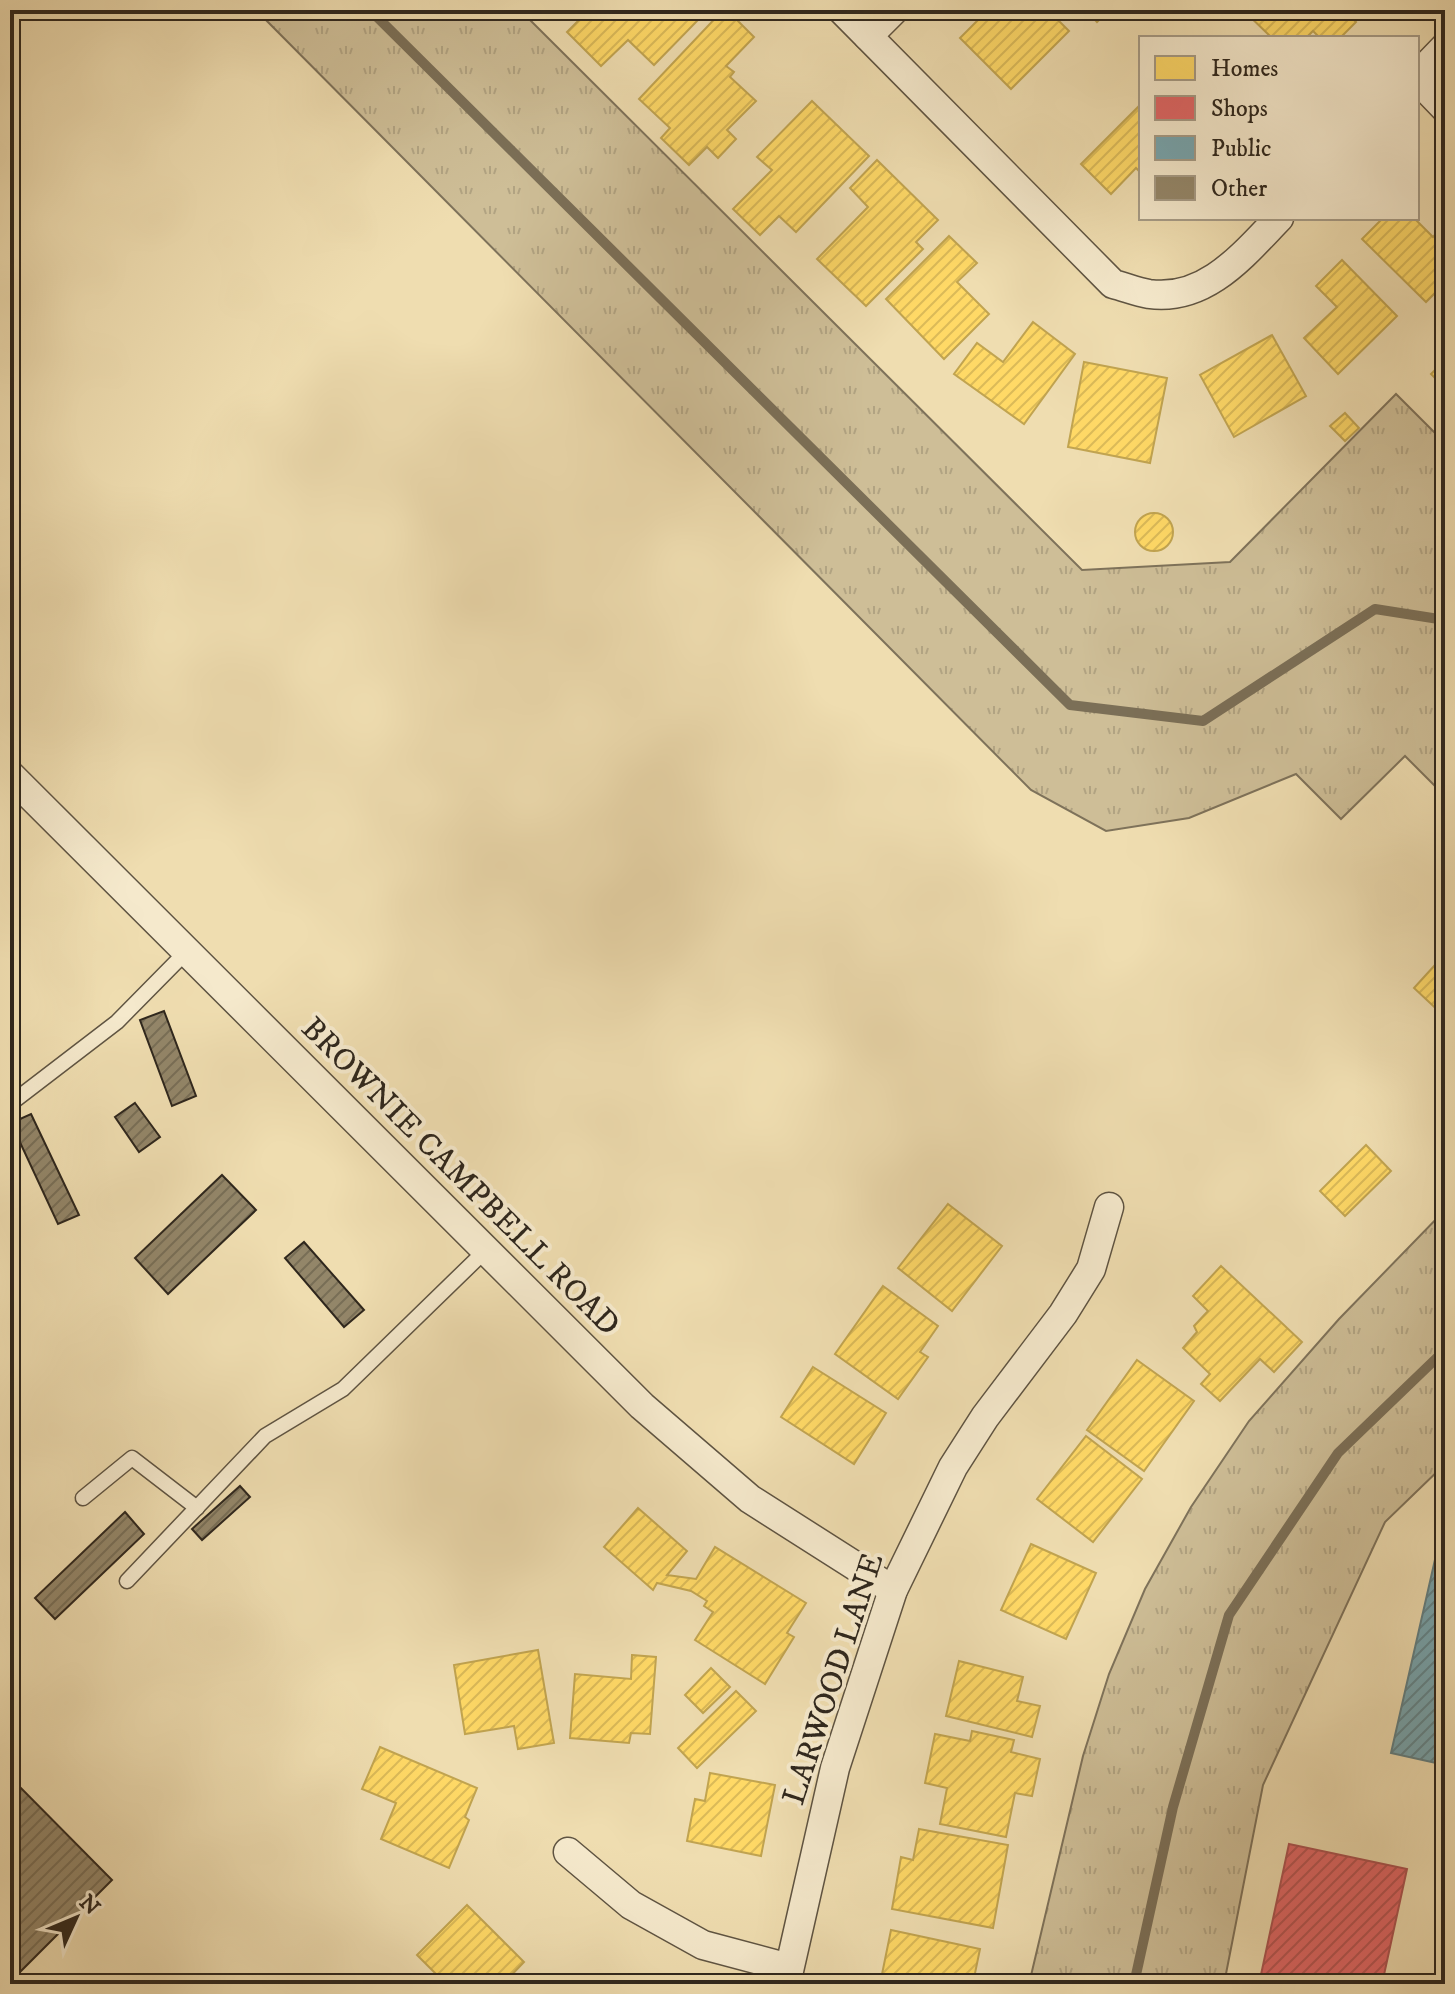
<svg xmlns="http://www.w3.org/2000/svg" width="1455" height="1994" font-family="'IM FELL DW Pica',serif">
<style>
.grass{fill:url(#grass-tufts);stroke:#7e725a;stroke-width:2}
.homes{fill:url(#homes-hatch);stroke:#c1a450;stroke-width:2}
.shops{fill:url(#shops-hatch);stroke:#ab5350;stroke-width:2}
.public{fill:url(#public-hatch);stroke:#617f83;stroke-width:2}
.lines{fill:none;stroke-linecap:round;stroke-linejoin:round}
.stream{stroke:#7b6f57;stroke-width:10}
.building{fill:url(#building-hatch);stroke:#2f271d;stroke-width:2}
.lane-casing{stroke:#5f5442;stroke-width:17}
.street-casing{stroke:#5f5442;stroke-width:31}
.lane{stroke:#f5e9cc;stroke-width:14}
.street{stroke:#f5e9cc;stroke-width:28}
.labels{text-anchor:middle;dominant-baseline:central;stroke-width:8;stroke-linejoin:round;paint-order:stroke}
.street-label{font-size:32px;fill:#2f271d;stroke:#f5e9cc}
</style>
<defs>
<pattern id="grass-tufts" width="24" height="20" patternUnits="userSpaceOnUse" patternTransform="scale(2)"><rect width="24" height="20" fill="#cebe97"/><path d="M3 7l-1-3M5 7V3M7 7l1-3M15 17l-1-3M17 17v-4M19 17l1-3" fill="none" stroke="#b1a382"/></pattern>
<pattern id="homes-hatch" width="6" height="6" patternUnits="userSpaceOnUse" patternTransform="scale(2)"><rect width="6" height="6" fill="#ffd966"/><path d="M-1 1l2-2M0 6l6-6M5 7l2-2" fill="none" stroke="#dbba58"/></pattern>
<pattern id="shops-hatch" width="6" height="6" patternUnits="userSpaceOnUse" patternTransform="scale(2)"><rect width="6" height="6" fill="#e06666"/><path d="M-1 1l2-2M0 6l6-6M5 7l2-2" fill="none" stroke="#b65453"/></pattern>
<pattern id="public-hatch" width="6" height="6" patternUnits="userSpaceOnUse" patternTransform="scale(2)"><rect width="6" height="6" fill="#76a5af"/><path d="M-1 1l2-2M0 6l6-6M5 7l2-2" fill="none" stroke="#61868e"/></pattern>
<pattern id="building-hatch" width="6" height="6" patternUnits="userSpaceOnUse" patternTransform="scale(2)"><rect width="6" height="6" fill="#938669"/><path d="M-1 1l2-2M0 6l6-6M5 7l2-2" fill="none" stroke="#786e56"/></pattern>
</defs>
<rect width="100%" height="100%" fill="#efddb0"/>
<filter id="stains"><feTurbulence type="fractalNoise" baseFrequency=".0025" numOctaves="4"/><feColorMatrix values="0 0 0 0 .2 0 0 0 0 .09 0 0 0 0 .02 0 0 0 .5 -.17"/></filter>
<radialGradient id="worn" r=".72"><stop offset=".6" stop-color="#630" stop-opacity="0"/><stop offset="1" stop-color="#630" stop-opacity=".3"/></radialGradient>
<g class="grass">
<path d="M256,10h264l562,560 148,-8 166,-168 49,49v353l-40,-40 -64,63 -45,-45 -107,44 -83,13 -75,-41z"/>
<path d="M1445,1210v254l-60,58 -122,263 -39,199h-195l54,-228 26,-82 36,-85 46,-82 58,-86 90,-102z"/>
</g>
<g class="homes">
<path d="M589,10h98l10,11 -43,44 -26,-25 -27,26 -34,-34z"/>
<path d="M723,10h4l27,27 -28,29 8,6 -4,5 26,24 -29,29 9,9 -18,19 -11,-11 -18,18 -28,-27 9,-10 -31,-29z"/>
<path d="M988,10h60l21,21 -58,58 -51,-51z"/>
<path d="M1086,10h23l-12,12z"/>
<path d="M1243,10h101l12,12 -16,16h-20l-7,-7 -7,7h-34z"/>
<path d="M812,101l57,55 -73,76 -17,-16 -19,19 -27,-26 39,-39 -15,-13z"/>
<path d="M1141,104v69l-5,-5 -25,26 -30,-30z"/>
<path d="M877,160l61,60 -22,22 7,7 -57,57 -49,-47 51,-52 -18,-19z"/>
<path d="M1383,218h31l19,19 12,-13v59l-19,19 -64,-63z"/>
<path d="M949,236l28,27 -20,19 32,32 -45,45 -58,-60z"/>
<path d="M1342,260l55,56 -59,58 -34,-36 33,-31 -21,-21z"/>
<path d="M1033,322l42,32 -51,70 -70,-50 23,-31 26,19z"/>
<path d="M1272,335l34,61 -72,41 -34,-62z"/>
<path d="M1445,360v28l-14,-14z"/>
<path d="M1084,362l83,16 -17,85 -82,-16z"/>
<path d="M1345,413l14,15 -14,13 -15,-15z"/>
<circle cx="1154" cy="532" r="19"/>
<path d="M1435,965l10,9v43l-31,-29z"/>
<path d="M1366,1145l25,26 -46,45 -25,-25z"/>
<path d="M948,1204l54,42 -50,65 -54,-43z"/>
<path d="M1221,1266l81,76 -28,30 -14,-13 -40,42 -19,-17 9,-10 -27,-26 14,-16 -3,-6 14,-15 -15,-15z"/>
<path d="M883,1286l55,40 -18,26 8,5 -30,42 -63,-45z"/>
<path d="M1137,1360l57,41 -50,70 -57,-41z"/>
<path d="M813,1367l73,46 -32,51 -73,-47z"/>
<path d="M1086,1436l56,43 -49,63 -56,-43z"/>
<path d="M638,1508l49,43 -20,24 29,4 19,-32 91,56 -19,30 7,4 -29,47 -70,-44 18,-28 -9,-6 3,-5 -16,-10 -34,-8 -4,7 -49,-43z"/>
<path d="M1031,1544l65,29 -30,66 -65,-29z"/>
<path d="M538,1650l16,93 -36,6 -4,-23 -49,8 -11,-69z"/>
<path d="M632,1655l24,2 -6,77 -19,-1 -2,10 -59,-5 5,-64 56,5z"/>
<path d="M959,1661l64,16 -6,24 23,5 -8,31 -86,-21z"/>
<path d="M711,1668l19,19 -27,26 -18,-18z"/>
<path d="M736,1691l20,20 -59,57 -19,-20z"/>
<path d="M972,1731l42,9 -3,12 29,7 -8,37 -17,-3 -9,44 -66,-13 7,-36 -22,-5 10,-49 35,7z"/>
<path d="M380,1747l97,41 -12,29 4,3 -20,48 -68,-29 15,-36 -34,-14z"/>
<path d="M710,1773l65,12 -14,71 -74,-15 8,-42 10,2z"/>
<path d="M919,1829l89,16 -15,83 -101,-19 9,-52 12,3z"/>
<path d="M467,1905l57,57 -21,22h-57l-29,-29z"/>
<path d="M891,1930l89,19 -6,29 6,2 -1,4h-99z"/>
</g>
<path class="shops" d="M1289,1844l118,25 -25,115h-123z"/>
<path class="public" d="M1444,1520h1v245l-54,-12z"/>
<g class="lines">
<g class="stream">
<path d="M370,10l700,695 133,16 172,-112 70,11"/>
<path d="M1134,1984l39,-177 56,-192 109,-162 107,-103"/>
</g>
</g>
<g class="building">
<path d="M164,1011l32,85 -24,10 -32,-86z"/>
<path d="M135,1103l25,34 -21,15 -24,-35z"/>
<path d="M31,1114l48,101 -21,9 -47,-101z"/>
<path d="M222,1175l34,35 -88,84 -33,-36z"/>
<path d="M304,1242l60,68 -20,17 -59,-69z"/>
<path d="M240,1486l10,11 -48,43 -10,-11z"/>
<path d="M125,1512l19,22 -89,85 -20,-21z"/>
<path d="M10,1777l102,103 -100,100 -2,-2z"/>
</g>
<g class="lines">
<g class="lane-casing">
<g id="lane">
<path d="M10,1104l107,-82 69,-70"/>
<path d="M83,1498l49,-40 65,50"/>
<path d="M127,1581l138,-145 78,-47 143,-139"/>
</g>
</g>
<g class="street-casing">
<g id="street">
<path d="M842,10l271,274c12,3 24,8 36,10 57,8 95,-40 130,-76"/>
<path d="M868,36l26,-26"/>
<path d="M1417,76l28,-29"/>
<path d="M1417,79l28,29"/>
<path d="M10,775l632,631 108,93 143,91"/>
<path d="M568,1852l63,53 72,40 86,23"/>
<path d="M786,1984l49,-216 58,-178 60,-123 32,-50 78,-103 28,-45 18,-62"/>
</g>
</g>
<use href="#lane" class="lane"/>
<use href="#street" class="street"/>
</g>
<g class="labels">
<g class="street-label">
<text transform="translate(460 1177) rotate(45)">BROWNIE CAMPBELL ROAD</text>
<text transform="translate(834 1679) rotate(-72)">LARWOOD LANE</text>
</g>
</g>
<rect width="1455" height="1994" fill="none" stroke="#efddb0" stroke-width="40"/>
<rect x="12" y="12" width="1431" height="1970" fill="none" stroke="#2f271d" stroke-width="4"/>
<rect x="20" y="20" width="1415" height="1954" fill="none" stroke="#2f271d" stroke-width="2"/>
<rect x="1139" y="36" width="280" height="184" fill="#f5e9cc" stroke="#a69b86" stroke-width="2"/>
<rect x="1155" y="56" width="40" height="24" fill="#ffd966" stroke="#a69b86" stroke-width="2"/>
<text x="1211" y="76" font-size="24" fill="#2f271d">Homes</text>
<rect x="1155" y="96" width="40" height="24" fill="#e06666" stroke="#a69b86" stroke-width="2"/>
<text x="1211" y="116" font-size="24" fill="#2f271d">Shops</text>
<rect x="1155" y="136" width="40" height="24" fill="#76a5af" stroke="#a69b86" stroke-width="2"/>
<text x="1211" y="156" font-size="24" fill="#2f271d">Public</text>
<rect x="1155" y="176" width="40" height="24" fill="#938669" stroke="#a69b86" stroke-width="2"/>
<text x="1211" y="196" font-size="24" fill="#2f271d">Other</text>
<g transform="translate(76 1918) rotate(46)" stroke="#f5e9cc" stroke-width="6" paint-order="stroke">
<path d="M0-6L14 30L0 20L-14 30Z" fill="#2f271d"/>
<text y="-12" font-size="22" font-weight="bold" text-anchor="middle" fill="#2f271d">N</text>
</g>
<rect width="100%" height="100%" filter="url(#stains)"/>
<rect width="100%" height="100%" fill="url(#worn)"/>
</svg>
